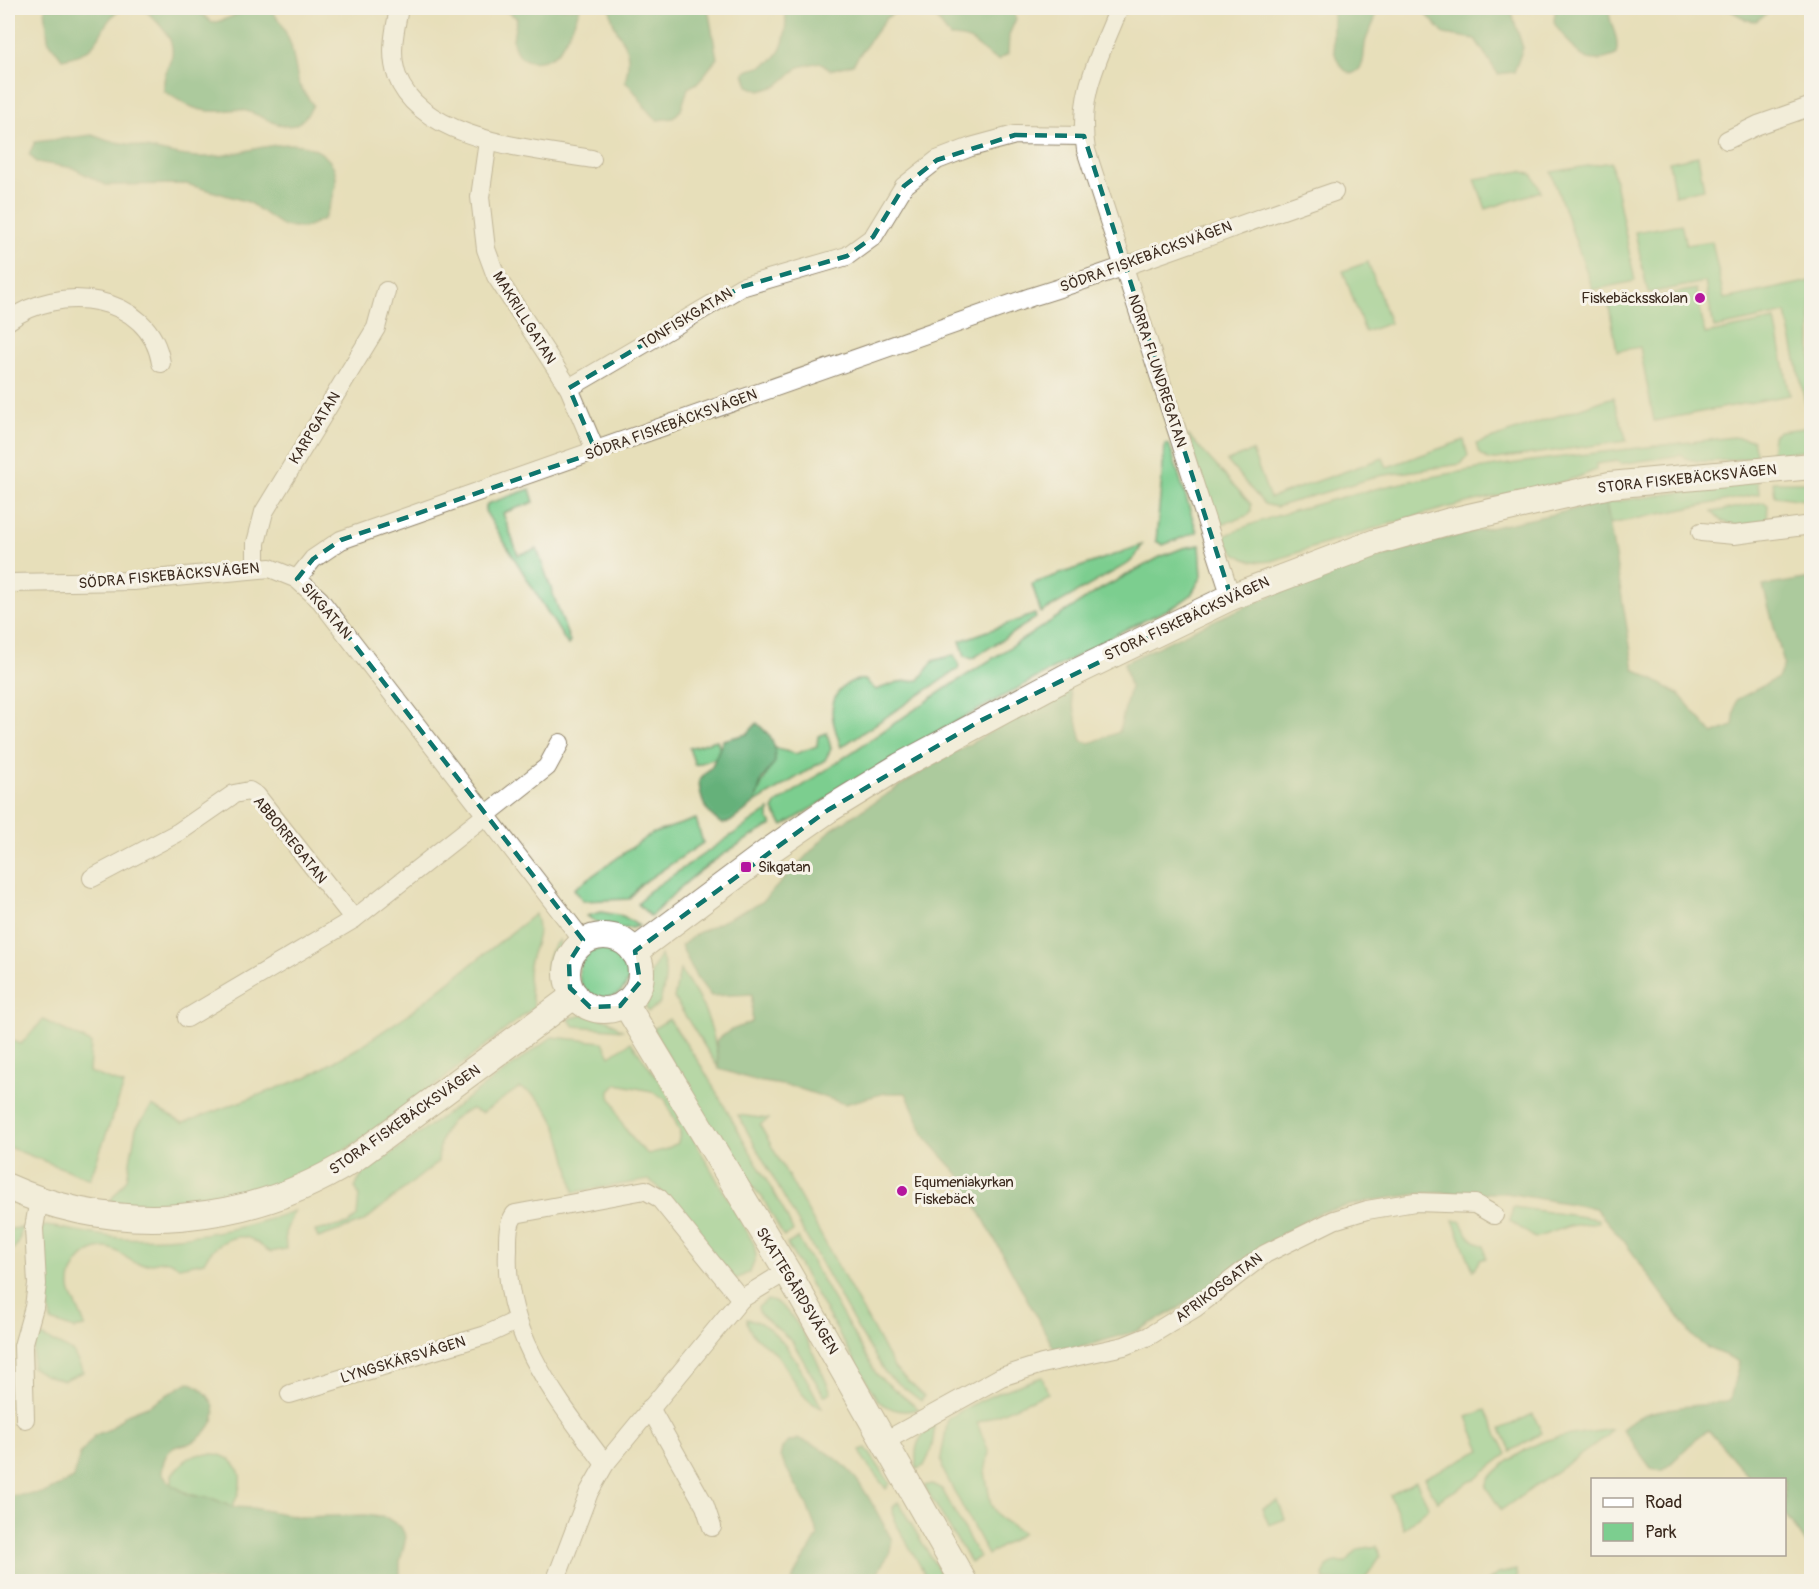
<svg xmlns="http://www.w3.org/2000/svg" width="1819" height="1589" font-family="Pangolin,sans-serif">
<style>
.green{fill:#7cce8f;stroke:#5c7c56;stroke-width:1.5;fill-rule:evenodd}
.forest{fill:#65b17a;stroke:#506e4c;stroke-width:1.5}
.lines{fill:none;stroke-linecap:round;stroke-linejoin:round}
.street-casing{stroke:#91846c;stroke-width:20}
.secondary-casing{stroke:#91846c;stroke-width:28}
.street{stroke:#fff;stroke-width:18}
.secondary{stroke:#fff;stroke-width:26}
.marked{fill:none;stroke:#0f766e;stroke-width:4.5;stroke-dasharray:12 8;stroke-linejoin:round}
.poi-dot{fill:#b5179e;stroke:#f7f3e8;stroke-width:2}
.labels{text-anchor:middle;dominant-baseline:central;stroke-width:6;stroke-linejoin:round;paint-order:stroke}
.street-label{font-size:15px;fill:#3b2a1e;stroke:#f7f3e8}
.poi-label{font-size:15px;fill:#3b2a1e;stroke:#f7f3e8;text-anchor:start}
</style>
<rect width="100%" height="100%" fill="#f7f3e8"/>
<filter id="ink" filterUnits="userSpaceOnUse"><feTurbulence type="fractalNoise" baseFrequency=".0167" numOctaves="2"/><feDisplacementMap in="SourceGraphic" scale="12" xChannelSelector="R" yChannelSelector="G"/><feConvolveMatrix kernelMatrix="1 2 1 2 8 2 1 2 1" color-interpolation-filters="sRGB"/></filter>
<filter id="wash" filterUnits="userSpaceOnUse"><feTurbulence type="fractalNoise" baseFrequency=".008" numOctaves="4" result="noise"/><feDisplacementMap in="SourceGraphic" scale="24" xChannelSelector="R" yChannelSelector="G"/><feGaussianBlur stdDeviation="1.35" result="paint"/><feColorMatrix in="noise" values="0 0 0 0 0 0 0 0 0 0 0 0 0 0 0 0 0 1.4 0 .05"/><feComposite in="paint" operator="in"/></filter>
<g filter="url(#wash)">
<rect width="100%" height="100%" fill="#e7dfba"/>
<g class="green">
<path d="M1698,156l6,33 -29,6 -6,-33z"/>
<path d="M1611,162l24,119 -42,9 -42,-118z"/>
<path d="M1521,171l12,4 8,16 -55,18 -11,-30z"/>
<path d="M1681,224l5,21 26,-4 12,58 87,-18v129l-4,1 -21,-98 -72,15 -9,-46 -57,11 -13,-61z"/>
<path d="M1368,262l22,61 -25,9 -22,-61z"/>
<path d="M1696,289l9,45 70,-14 15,75 -136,26 -14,-74 -23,4 -8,-45z"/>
<path d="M1613,397l14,44 -138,19 -10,-7 -3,-9z"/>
<path d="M1811,427v23l-40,5 2,-19 6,-5z"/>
<path d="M1188,435l63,69v8l-2,3 -31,11 -11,-24z"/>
<path d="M1733,437l20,3 4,17c-17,1 -64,10 -76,-2l-61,9 -2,-3 -22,3v6c-43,19 -89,23 -134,34 -64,16 -127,36 -190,57 -23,3 -37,-3 -49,-24 28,-15 60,-23 91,-32 133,-40 280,-51 419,-68z"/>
<path d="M1464,440l4,16 -7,8 -82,12 -103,31 -12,-3 -37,-43 25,-10 18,47 113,-40 4,9z"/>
<path d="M1165,444h4l28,88 -34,13 -7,-4z"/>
<path d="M1758,481l1,13 -149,30 -4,-21z"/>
<path d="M1773,482h38v19l-36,-5z"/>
<path d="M530,489l4,13 -31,11 15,42 19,-6 33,93 -2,3 -83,-134 2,-7z"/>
<path d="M1764,502l4,3 -1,16c-21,5 -39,10 -55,-9z"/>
<path d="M1142,545l-7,12 -6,6 -88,50 -9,-29z"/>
<path d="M1200,545l2,31 -11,19 -14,10 -51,24 -181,99 -162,98 -10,-16 3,-6 169,-115 156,-100 59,-32 23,-9z"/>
<path d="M1035,614l1,4 -64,41 -7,-3 -5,-15z"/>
<path d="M954,655l5,9 -1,5 -117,78c-7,-22 -17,-42 2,-60 7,-6 13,-8 22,-7l11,10 22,-8 21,-2 14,-19z"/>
<path d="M827,733l4,16 -6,11 -70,43c4,-22 20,-34 20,-55l20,6 22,-8 1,-10z"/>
<path d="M717,740l5,16 -27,9 -6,-17z"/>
<path d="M769,810v10l3,5c-33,18 -64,37 -92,63 -11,9 -18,20 -30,28l-12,-12 10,-12z"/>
<path d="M696,819l7,24 -62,41 -12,15 -46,2 -9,-12 77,-55z"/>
<path d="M601,912l22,4 16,10c-17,6 -38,1 -52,-10z"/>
<path d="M535,914c8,21 -2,31 -6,51 -3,14 2,29 5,42l-108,86 -95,67 -43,23 -65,21 -63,6 -50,-9 17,-22 9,-51 16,-22 31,17 124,-46 51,-29 49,-33z"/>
<path d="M559,940c4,14 1,34 -9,46 -7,-15 -3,-35 9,-46z"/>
<circle cx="604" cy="973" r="25"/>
<path d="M660,955c10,15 4,34 -1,50l-11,7 -2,-5 5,-34z"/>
<path d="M680,970c25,34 34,56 39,99l-45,-71z"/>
<path d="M583,1015l25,5 14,10 -48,-4 -6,-7z"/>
<path d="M669,1019l33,48 82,144 9,20 -9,6 -22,-40 -38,-40 -71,-128z"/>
<path d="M43,1020l48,23 -2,29 35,13 -34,94 -82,-32v-108l13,5z"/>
<path d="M552,1037l51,5 7,14 21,-14 33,46 90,156 2,12 -6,16 -13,7 -16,-9 -65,-85 -7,-5 -75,12c-7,-32 -16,-94 -55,-104l-37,25 -10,-4c-26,8 -33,28 -34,53l-75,60 -45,16 -3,-7 33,-7 9,-8 2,-21 -4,-8 7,-12zM617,1084l34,7 14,8 15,33 -2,11 -14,7 -16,4c-11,-8 -21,-22 -28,-34 -4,-9 -3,-15 -10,-23v-6z"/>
<path d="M738,1115l31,4 -9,6 135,244 29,27 -3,5 -35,-27 -27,-43z"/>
<path d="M1513,1207l85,12 1,3 -29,4 -35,12 -25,-17z"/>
<path d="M294,1211l-9,22 1,16 -15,3c-8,-3 -13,-10 -20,-13 -17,-8 -40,8 -47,23l-25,5c-18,-15 -26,2 -43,-4 -10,-4 -18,-14 -29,-15 -22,-2 -42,24 -36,45 4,11 11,22 14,34l-11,2 -23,-8 -12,-92 6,-3c26,3 52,10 77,12 60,3 116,-7 172,-27z"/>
<path d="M1453,1220h7c6,13 11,21 24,26l2,12 -6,2 -7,10z"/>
<path d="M22,1228l-4,16 -10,10v-25z"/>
<path d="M798,1238l79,137 42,34c-17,4 -26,2 -41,-8l-91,-157z"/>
<path d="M767,1300c30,3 52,68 64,92l-7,4 -32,-55 -33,-28 -1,-6z"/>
<path d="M747,1319c34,3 61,63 75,89 -24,-8 -30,-35 -45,-53 -10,-12 -30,-18 -30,-36z"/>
<path d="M41,1336l32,16 10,20 -19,8 -20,-5 -12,-8 2,-25z"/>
<path d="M1042,1377l6,16 -71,30 12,29 -4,20 6,33 9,13 23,15 -35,22 -45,-85 -2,-13 7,-38c28,-19 61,-31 94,-42z"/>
<path d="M1486,1410l21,44 -34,26 -36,21 -13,-23 57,-28 -14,-33z"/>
<path d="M1533,1414l9,19 -31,18 -10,-22z"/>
<path d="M934,1423c1,16 -2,29 -10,43l-7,3c-4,-23 1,-31 17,-46z"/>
<path d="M1611,1429l-5,8 -105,73 -15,-23c2,-16 45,-42 61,-47 20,-6 43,-7 64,-11z"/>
<path d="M866,1448l24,35 -4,6 -22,-29 -4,-10z"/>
<path d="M201,1454c6,1 13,-1 19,1 27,9 23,33 12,52 -22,-10 -40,-9 -60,-22v-11l16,-16z"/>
<path d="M1416,1481l13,26 -25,22 -14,-34z"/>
<path d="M932,1484l10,5 37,68 -9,5 -46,-76z"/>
<path d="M1278,1501l7,18 -16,6 -7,-17z"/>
<path d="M898,1502l47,79h-16l-35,-61 -1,-13z"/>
<path d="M1377,1546l3,11 -17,24h-38l-2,-5 4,-9 9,-5h10l12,-13z"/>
<path d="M1516,1570l1,11h-29l10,-7z"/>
</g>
<g class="forest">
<path d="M45,8h80c-32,14 -14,43 -63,51l-14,-19z"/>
<path d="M139,8h57l16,15c25,-5 31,-18 59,-13l11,14 9,21 8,40 14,20c-21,41 -43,10 -71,5 -7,-2 -15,1 -23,1 -22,2 -37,-8 -55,-20 -1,-14 2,-19 7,-32 7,-21 -15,-38 -28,-51z"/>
<path d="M501,8h79c-5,13 -12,29 -21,42 -13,16 -43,17 -46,-9 0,-7 3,-16 4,-23z"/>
<path d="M610,8h98l9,50 -18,24 -11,6 -7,22 -8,8 -16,2c-15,-11 -17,-27 -32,-38 11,-45 -11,-39 -15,-74z"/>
<path d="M785,8h-1h120l-18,10 -33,46 -23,6 -10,-8 -21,5 -22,19 -17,5 -12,-5 -4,-13c8,-6 15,-4 22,-9 20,-10 21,-37 19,-56z"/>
<path d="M925,8h87l4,11 -7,16 -1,19 -10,6c-24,-10 -16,-22 -48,-23l-19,-26z"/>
<path d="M1333,8h43c0,16 -5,18 -10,32 -4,13 2,29 -15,34 -24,-11 -17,-44 -18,-66z"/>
<path d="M1421,8h89l13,40 -9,24 -16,2 -23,-35 -31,-5z"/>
<path d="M1555,8h54c-1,18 12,27 7,47 -28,12 -36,2 -51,-18 -4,-5 -10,-9 -11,-16 0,-4 2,-8 1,-13z"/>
<path d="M1726,8h42l-2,6 -10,7 -9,-1z"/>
<path d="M92,135l16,6c32,3 66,17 99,16 37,0 87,-29 119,0 19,16 7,43 -2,62l-20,9 -21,-2 -35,-24 -33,-10 -29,-8 -80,1 -33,-17 -37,-6 -7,-8 6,-12z"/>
<path d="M1606,503l28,166 45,25 34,40 20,-8 3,-26 42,-22 6,-14 -21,-78 48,-8 1,885 -3,9 3,5 -1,75 -26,-38 -1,-34 -33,-1 -43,-49c-20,12 -27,28 -47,41l-10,-3 -29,-39c7,-5 16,-13 24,-15 28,-9 57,-7 84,-14l9,-38c-17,-10 -30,-10 -45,-24l-70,-97 -29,-33 -89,-15h-81l-56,8 -50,12 -50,29 -90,66 -42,23 -80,23 -97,-178 -34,-38 -20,-45h-21l-40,11 -51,-17 -37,-6 -38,-12 -3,-28 13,-10 23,-9v-28l-41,2 -16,-21 -14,-29 15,-12 66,-32 70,-73 104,-66 133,-75 13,53 8,2 29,-11 11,-45 -6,-24c70,-34 140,-67 213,-92 87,-31 179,-49 269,-68z"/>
<path d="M757,723l13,13 5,12v14l-13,17 -7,24 -25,19 -8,2c-17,-11 -22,-24 -23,-44l13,-14 11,-26 24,-6z"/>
<path d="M188,1382c12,4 18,10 24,20 9,16 -7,34 -21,41 -6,2 -13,2 -18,5 -9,7 -10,15 -11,25l10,12 17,10 25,4 18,8 21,1 48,9 65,-2 21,3 14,9 5,10 -6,25v19h-392v-85l36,-3 29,-14 7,-25 15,-19 15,-6 17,-15 23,-9z"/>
<path d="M799,1439c54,18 68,56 93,101l-3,15 -8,11 -6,15h-83c6,-17 18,-29 26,-46l-11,-30 -27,-48 2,-9 7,-6z"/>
</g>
</g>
<g filter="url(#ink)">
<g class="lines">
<g class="street-casing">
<g id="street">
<path d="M399,8c-4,22 -10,45 -2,68 24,65 137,73 195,83"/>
<path d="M1119,8c-20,51 -42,85 -33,142l145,447"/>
<path d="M1727,140l31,-15 54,-19"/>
<path d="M488,141l-8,56 6,52 10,27 73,112 27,64"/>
<path d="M8,321c49,-38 142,-28 153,42"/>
<path d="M569,388l172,-101 106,-31 26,-19 31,-51 33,-26 34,-13 44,-12 69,1"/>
<path d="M1701,532l33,3 78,-10"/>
<path d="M256,567v-24l8,-31 112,-184 10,-37"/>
<path d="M297,579l16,-20 28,-19 690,-243c102,-31 201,-70 303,-105"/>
<path d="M8,583l125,-2 137,-13 27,11 23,21 264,342"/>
<path d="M92,878l87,-46 55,-38 15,-3 8,5 97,123"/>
<path d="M187,1018l167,-99 193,-152 13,-24"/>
<path d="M290,1394l196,-59 30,-14"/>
<path d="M650,1408l55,98 7,21"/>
<path d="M25,1419l-2,-73 11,-39 3,-23 -3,-56 5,-29"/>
<path d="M885,1441l116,-64 41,-13 82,-18 25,-10 46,-28 70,-54 69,-34 33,-10 48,-8 60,2 19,11"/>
<path d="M605,1464c-47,-64 -102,-130 -97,-214 0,-13 -1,-25 7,-36l130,-24 14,8 82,101"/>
<path d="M555,1582l34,-90 16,-28 136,-165 46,-28"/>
</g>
</g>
<g class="secondary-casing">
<g id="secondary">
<circle cx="604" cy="973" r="37"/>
<path d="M634,952l135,-101 59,-41 72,-44 166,-89 165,-80 145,-55 71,-20 163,-37 202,-19"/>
<path d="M625,1003l162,268 177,311"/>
<path d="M8,1187c110,50 241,38 343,-26l224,-166"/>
</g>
</g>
<use href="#street" class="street"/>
<use href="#secondary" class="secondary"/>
</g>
</g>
<path d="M0 0H1819V1589H0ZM1015,135l69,1 147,461 -251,124 -152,89 -193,141 5,31 -20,24 -30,1 -20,-19 -1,-26 14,-22 -263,-340 -23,-21 16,-20 28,-19 255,-88 -27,-64 172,-101 106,-31 26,-19 31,-51 33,-26z" fill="#e7dfba" fill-opacity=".55" fill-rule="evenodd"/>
<path class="marked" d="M1015,135l69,1 147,461 -251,124 -152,89 -193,141 5,31 -20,24 -30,1 -20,-19 -1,-26 14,-22 -263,-340 -23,-21 16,-20 28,-19 255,-88 -27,-64 172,-101 106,-31 26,-19 31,-51 33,-26z"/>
<g class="poi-dot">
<circle cx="1700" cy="298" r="6"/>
<rect x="740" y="861" width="12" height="12" rx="3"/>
<circle cx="902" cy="1191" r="6"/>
</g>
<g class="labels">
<g class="street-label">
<text transform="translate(1146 257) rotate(-20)">SÖDRA FISKEBÄCKSVÄGEN</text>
<text transform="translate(524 318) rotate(58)">MAKRILLGATAN</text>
<text transform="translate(686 319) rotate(-31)">TONFISKGATAN</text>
<text transform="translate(1157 371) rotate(72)">NORRA FLUNDREGATAN</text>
<text transform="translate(671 425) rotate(-20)">SÖDRA FISKEBÄCKSVÄGEN</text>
<text transform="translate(315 428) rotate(-58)">KARPGATAN</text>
<text transform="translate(1687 479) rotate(-6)">STORA FISKEBÄCKSVÄGEN</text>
<text transform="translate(169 576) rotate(-5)">SÖDRA FISKEBÄCKSVÄGEN</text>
<text transform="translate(326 611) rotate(49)">SIKGATAN</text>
<text transform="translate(1187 619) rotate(-25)">STORA FISKEBÄCKSVÄGEN</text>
<text transform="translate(290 840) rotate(51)">ABBORREGATAN</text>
<text transform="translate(405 1120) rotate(-35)">STORA FISKEBÄCKSVÄGEN</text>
<text transform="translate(1219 1288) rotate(-37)">APRIKOSGATAN</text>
<text transform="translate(797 1291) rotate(59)">SKATTEGÅRDSVÄGEN</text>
<text transform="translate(403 1360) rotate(-17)">LYNGSKÄRSVÄGEN</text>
</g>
<g class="poi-label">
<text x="1688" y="298" text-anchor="end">Fiskebäcksskolan</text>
<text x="758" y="867">Sikgatan</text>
<text x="914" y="1182">Equmeniakyrkan<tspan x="914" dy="17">Fiskebäck</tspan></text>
</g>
</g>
<rect width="1819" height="1589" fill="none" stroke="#f7f3e8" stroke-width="30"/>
<rect x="1591" y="1478" width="195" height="78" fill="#f7f3e8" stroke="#aca397" stroke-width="1.5"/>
<rect x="1603" y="1498" width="30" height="9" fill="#ffffff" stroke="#aca397" stroke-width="1.5"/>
<text x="1645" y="1508" font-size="18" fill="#3b2a1e">Road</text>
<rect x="1603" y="1523" width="30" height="18" fill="#7cce8f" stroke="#aca397" stroke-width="1.5"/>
<text x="1645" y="1538" font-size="18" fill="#3b2a1e">Park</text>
</svg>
